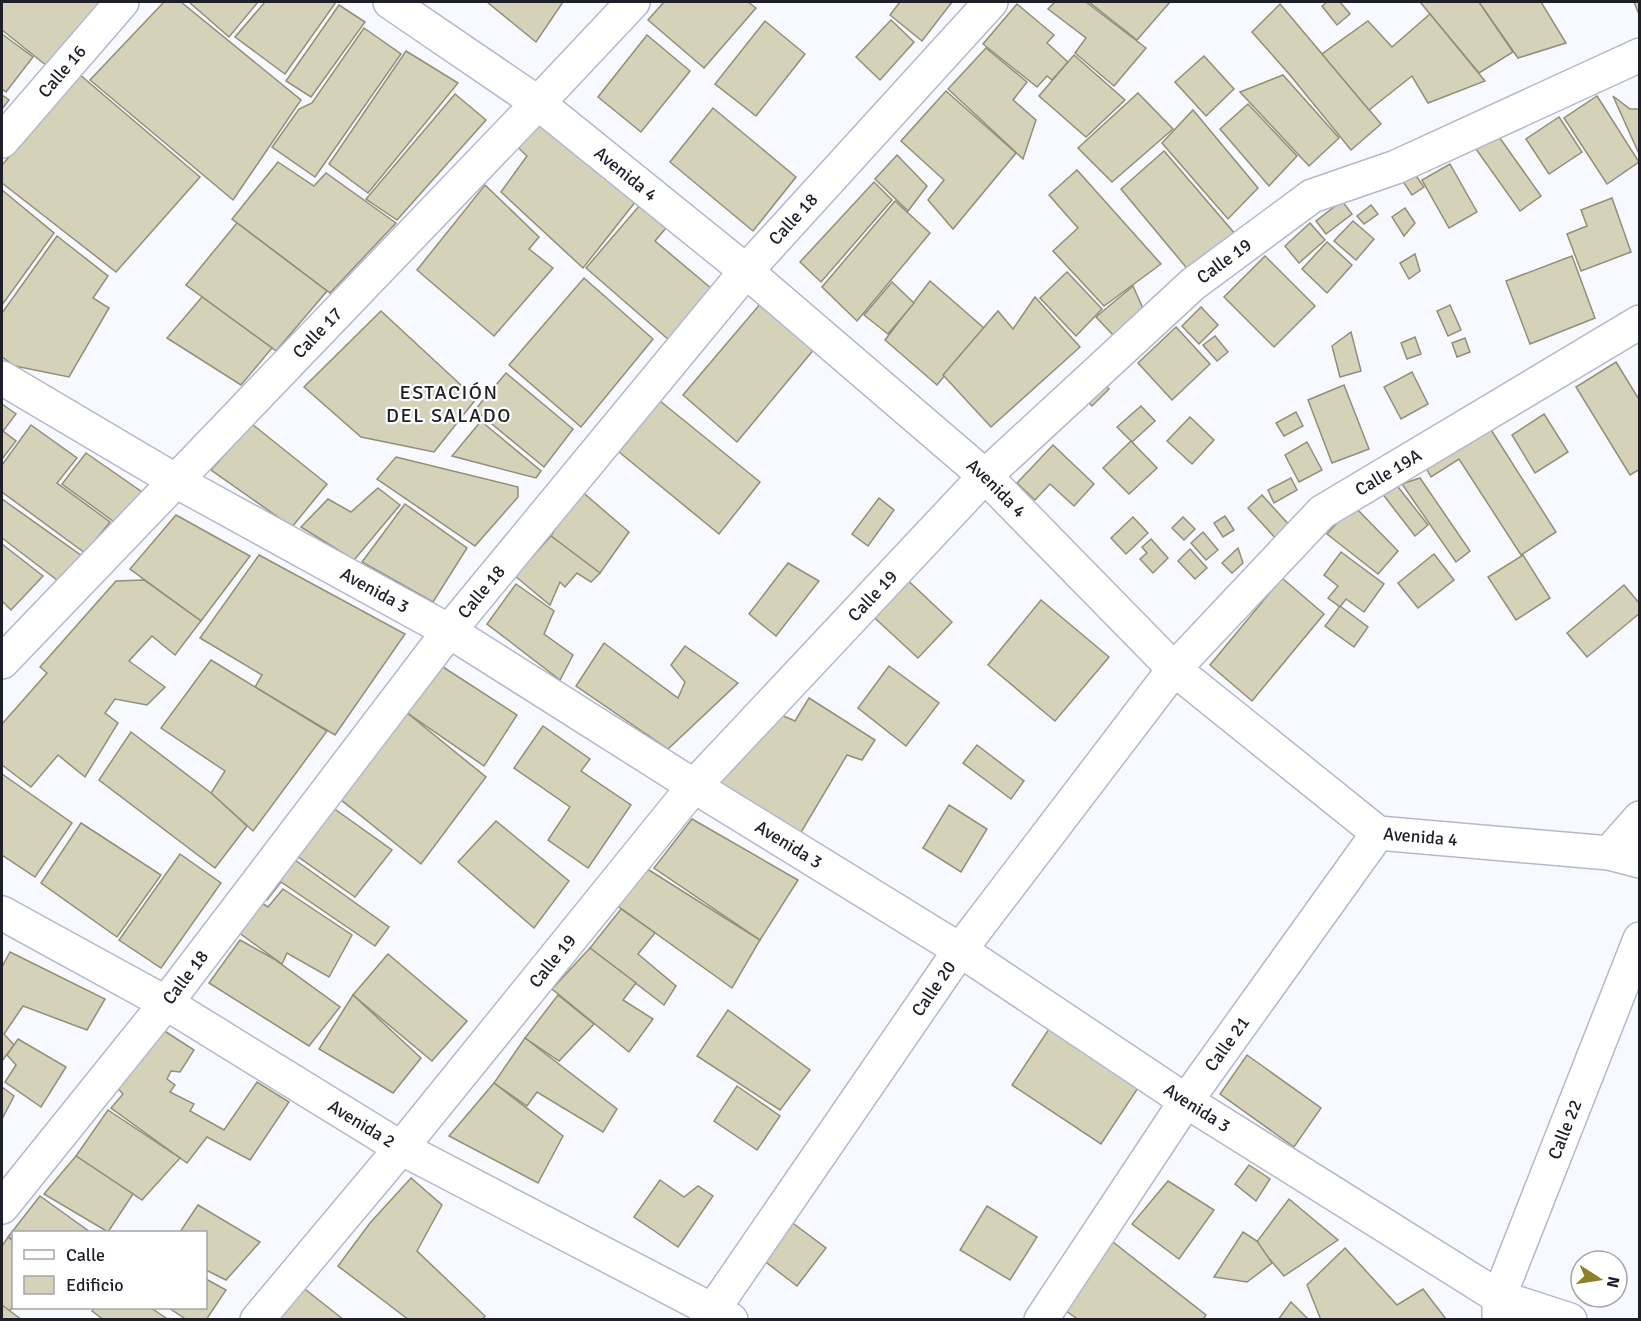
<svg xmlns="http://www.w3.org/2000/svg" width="1641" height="1321" font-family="Signika,sans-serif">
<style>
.building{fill:#d6d2ba;stroke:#928e78;stroke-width:1.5}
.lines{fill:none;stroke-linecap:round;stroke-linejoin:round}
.minor-casing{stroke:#b4b8cf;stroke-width:36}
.minor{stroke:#fff;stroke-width:33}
.labels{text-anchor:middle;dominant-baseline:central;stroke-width:4.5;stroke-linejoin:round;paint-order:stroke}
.street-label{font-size:18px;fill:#1e1f28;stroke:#fff}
.neighbourhood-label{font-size:20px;letter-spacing:1.5px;fill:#1e1f28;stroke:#fff}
</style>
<rect width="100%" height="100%" fill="#f8f9fe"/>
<g class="building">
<path d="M2,2h111l-61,68 -50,-40z"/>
<path d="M164,2h17l120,98 -68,100 -143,-120z"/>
<path d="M189,2h69l-29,35z"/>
<path d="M265,2h71l-51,72 -50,-37z"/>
<path d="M487,2h76l-27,40z"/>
<path d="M664,2h84l8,6 -52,60 -56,-48z"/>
<path d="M900,2h52l-30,39 -32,-26z"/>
<path d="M1055,2h31l60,46 -32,38 -39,-33 11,-15 -38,-29z"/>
<path d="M1089,2h81l-33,38z"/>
<path d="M1327,2h13l10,12 -13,11 -15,-19z"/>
<path d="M1420,2h59l34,50 -34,21z"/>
<path d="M1479,2h62l25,41 -48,15z"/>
<path d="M1634,2h6v15z"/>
<path d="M1017,4l37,31 -7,8 21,19 -16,18 -5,-4 -10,11 -54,-43z"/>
<path d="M1280,4l101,120 -30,26 -61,-75 -38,-43z"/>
<path d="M339,5l26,17 -54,75 -25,-16z"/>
<path d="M1430,14l55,67 -57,22 -16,-27 -43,34 -47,-56 46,-33 24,26z"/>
<path d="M891,20l23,22 -34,38 -24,-23z"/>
<path d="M765,21l40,33 -49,62 -41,-32z"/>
<path d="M364,28l37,26 -86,123 -43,-30 27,-38 13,-6z"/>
<path d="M2,34l31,23 -27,35 -4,-3z"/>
<path d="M647,35l43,36 -49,61 -43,-35z"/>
<path d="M986,48l41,34 -14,18 23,20 -13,39 -75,-70z"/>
<path d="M406,51l52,32 -90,110 -39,-29z"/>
<path d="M1074,55l51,45 -39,37 -47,-41z"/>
<path d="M1204,56l30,33 -28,27 -31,-34z"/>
<path d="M79,74l121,103 -84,95 -114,-89v-18z"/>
<path d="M1283,75l56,63 -30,28 -69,-74z"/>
<path d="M946,91l70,62 -63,76 -25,-29 16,-20 -43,-39z"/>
<path d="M1138,93l35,36 -61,53 -34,-34z"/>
<path d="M455,94l31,26 -89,100 -31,-21z"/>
<path d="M2,95l7,5 -7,9z"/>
<path d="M1597,96l42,66 -32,22 -43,-66z"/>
<path d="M1613,96l17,13h10v47z"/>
<path d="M1248,104l49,52 -28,30 -49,-57z"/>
<path d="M713,108l83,69 -43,54 -83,-69z"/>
<path d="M1193,110l65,78 -30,31 -66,-76z"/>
<path d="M531,111l105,90 -53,67 -82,-76 26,-36 -19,-18z"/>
<path d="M1559,117l23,35 -33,22 -23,-35z"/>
<path d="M1492,127l49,69 -21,15 -49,-69z"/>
<path d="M1164,151l72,84 -46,37 -69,-83z"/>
<path d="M897,155l30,31 -19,25 -33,-32z"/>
<path d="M278,162l36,24 12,-13 70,50 -66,70 -98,-74z"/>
<path d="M1407,163l17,24 -12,8 -16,-24z"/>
<path d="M1450,164l27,48 -28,16 -27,-48z"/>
<path d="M1077,170l84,94 -57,42 -51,-55 25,-23 -29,-33z"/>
<path d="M874,182l18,18 -71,82 -21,-20z"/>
<path d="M485,185l54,52 -10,12 24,19 -59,68 -77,-66z"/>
<path d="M2,190l52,43 -52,72z"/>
<path d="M1612,198l19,54 -50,19 -14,-37 20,-8 -6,-16z"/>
<path d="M895,201l35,32 -73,88 -35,-34z"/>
<path d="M1342,201l10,13 -26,20 -10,-13z"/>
<path d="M640,205l26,23 -11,13 57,48 -43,51 -83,-72z"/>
<path d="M1371,205l7,9 -14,10 -7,-8z"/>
<path d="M1405,208l10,15 -11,13 -12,-19z"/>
<path d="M1353,221l21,18 -18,21 -22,-19z"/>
<path d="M237,223l90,68 -51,60 -90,-66z"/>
<path d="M1310,223l15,17 -26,23 -14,-17z"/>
<path d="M57,236l51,40 -15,22 16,10 -40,69 -54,-11 -13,-9v-44z"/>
<path d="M1327,242l25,23 -25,28 -25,-24z"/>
<path d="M1415,254l5,17 -11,8 -9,-16z"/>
<path d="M1265,256l50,50 -41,41 -50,-50z"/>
<path d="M1572,256l23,62 -65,26 -24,-63z"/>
<path d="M1067,272l35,37 -26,27 -36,-38z"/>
<path d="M584,278l69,61 -72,88 -72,-62z"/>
<path d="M930,281l54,47 -47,57 -52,-45z"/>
<path d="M892,282l22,21 -26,31 -24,-19z"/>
<path d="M1133,286l12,27 -30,24 -19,-20z"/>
<path d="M202,297l70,51 -31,37 -74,-47z"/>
<path d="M1035,297l45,50 -89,80 -48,-52 55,-64 15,18z"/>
<path d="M761,303l54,45 -78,94 -54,-47z"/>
<path d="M1450,305l11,25 -13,6 -11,-25z"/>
<path d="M1201,307l17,18 -19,19 -17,-18z"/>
<path d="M381,311l95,88 -42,53 -73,-15 -57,-50z"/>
<path d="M1176,327l34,37 -38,36 -34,-37z"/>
<path d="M1351,332l10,39 -21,6 -8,-31z"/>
<path d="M1215,336l13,16 -11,9 -14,-16z"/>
<path d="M1415,337l6,17 -14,5 -6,-16z"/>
<path d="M1465,338l5,14 -13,5 -5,-14z"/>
<path d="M1616,362l24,39v68l-10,6 -54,-88z"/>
<path d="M1412,372l16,32 -27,15 -17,-32z"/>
<path d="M506,373l67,56 -29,38 -69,-57z"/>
<path d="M1097,377l12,12 -17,17 -12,-13z"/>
<path d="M1344,385l25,64 -37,14 -24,-63z"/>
<path d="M660,401l100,81 -41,52 -100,-82z"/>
<path d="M2,404l14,10 -13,17 13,10 -14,18z"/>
<path d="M1141,406l14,15 -23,21 -15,-15z"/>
<path d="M1296,412l7,14 -19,10 -8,-13z"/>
<path d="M1544,414l24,38 -33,21 -23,-38z"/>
<path d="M1190,417l24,23 -22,24 -25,-23z"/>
<path d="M481,421l60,50 -5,7 -84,-22z"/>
<path d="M252,424l75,60 -35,43 -81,-57z"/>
<path d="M31,425l46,33 -20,25 53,39 -25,31 -83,-61v-27z"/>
<path d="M1488,425l68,107 -35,23 -62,-96 -28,18 -6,-11z"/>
<path d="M1131,441l26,27 -28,26 -26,-26z"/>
<path d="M1307,442l15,28 -23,12 -14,-27z"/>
<path d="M1053,445l41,39 -20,22 -24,-22 -15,16 -18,-17z"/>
<path d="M86,453l56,39 -25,32 -55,-40z"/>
<path d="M396,457l122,30v10l-43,49 -98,-67z"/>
<path d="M1291,478l6,12 -23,13 -6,-13z"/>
<path d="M1391,478l37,47 -13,11 -37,-48z"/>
<path d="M1420,478l50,73 -14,11 -54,-78z"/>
<path d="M378,488l22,17 -46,55 -53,-33 27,-28 23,13z"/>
<path d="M580,490l49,42 -29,41 -49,-37z"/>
<path d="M1262,495l29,32 -14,13 -29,-32z"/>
<path d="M879,498l15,12 -26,36 -16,-12z"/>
<path d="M2,499l80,57 -21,27 -59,-45z"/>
<path d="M405,504l62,44 -34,54 -71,-40z"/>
<path d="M1353,505l45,46 -20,23 -51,-40z"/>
<path d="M176,515l74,41 -49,65 -71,-52z"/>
<path d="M1225,516l9,14 -11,7 -9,-14z"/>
<path d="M1133,517l15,16 -22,21 -15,-16z"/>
<path d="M1183,517l12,12 -11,11 -12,-12z"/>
<path d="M1203,532l15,18 -12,10 -15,-17z"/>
<path d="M551,536l49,37 -9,9 -14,-9 -12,14 -5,-5 -10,23 -35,-29z"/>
<path d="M1151,539l17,19 -15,15 -13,-14 7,-6 -5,-6z"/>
<path d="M2,544l41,32 -32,34 -9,-9z"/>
<path d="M1238,548l5,15 -11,10 -10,-10z"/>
<path d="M1190,549l17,19 -12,11 -17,-18z"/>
<path d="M1341,552l43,32 -20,28 -18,-13 -6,8 -12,-9 10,-12 -14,-11z"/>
<path d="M1434,554l20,26 -36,28 -20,-25z"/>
<path d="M259,555l146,79 -70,101 -80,-48 7,-12 -62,-37z"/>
<path d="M1523,555l27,43 -34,22 -28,-43z"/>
<path d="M788,563l31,18 -43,55 -27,-22z"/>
<path d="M900,573l52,49 -34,36 -52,-48z"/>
<path d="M1282,578l42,36 -72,87 -42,-36z"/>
<path d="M144,580l57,41 -26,34 -23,-19 -23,25 36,26 -18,18 -32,-6 -10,14 13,10 -33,54 -27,-22 -27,32 -29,-22v-41l45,-51 -7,-6 76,-86z"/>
<path d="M516,584l38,27 -10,23 29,21 -13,25 -73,-56z"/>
<path d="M1624,585l16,19v9l-53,44 -20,-24z"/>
<path d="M1041,600l68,57 -54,64 -67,-56z"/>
<path d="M1340,606l28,21 -14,20 -29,-21z"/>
<path d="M604,643l74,55 7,-16 -14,-17 14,-19 53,37 -70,66 -92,-63z"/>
<path d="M211,660l116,71 -74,100 -42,-38 14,-22 -64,-43z"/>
<path d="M889,666l50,37 -33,43 -48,-38z"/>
<path d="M443,667l74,48 -33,51 -78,-54z"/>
<path d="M809,698l66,42 -13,20 -15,-5 -47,79 -89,-49 61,-74 23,10z"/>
<path d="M406,712l80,65 -65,87 -81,-65z"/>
<path d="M543,726l47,33 -9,12 50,34 -43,63 -40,-28 22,-33 -56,-39z"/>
<path d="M131,732l80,61 36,33 -32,42 -116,-88z"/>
<path d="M977,745l47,36 -13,18 -48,-36z"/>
<path d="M2,774l70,49 -37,54 -33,-22z"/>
<path d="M329,805l63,45 -37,47 -65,-46z"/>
<path d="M949,805l38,24 -26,43 -38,-24z"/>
<path d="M692,819l106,61 -38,60 -106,-72z"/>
<path d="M496,821l73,60 -35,47 -76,-66z"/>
<path d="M81,823l80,52 -44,62 -76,-54z"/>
<path d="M180,854l41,29 -60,85 -42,-28z"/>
<path d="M288,855l101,72 -14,19 -94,-64 -14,18 -8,-9z"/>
<path d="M641,865l119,75 -28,48 -117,-84z"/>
<path d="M283,889l69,46 -23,42 -42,-24 -5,11 -44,-32 19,-32 11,7z"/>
<path d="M621,909l34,24 -17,21 38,32 -12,19 -74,-57z"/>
<path d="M240,940l34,19 66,48 -31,39 -100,-63z"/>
<path d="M590,948l46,35 -13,17 30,19 -24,33 -77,-63z"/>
<path d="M10,952l95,47 -18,31 -64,-24 -19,28 10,11 -12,16v-94z"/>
<path d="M388,954l79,67 -35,40 -79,-66z"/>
<path d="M353,995l68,63 -28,35 -74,-44z"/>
<path d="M558,995l36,29 -35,37 -34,-23z"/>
<path d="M728,1010l82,60 -30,40 -83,-54z"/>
<path d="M1049,1029l89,59 -37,56 -89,-59z"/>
<path d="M163,1030l31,20 -14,22 -9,-1 -4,8 8,6 -5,7 24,12 -4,7 34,19 33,-48 32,20 -39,58 -43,-23 -20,26 -76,-55 12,-14 -8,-9z"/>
<path d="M525,1038l92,71 -14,23 -66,-40 -10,14 -33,-23z"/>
<path d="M18,1039l48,28 -25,40 -36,-25 11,-17 -9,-10z"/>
<path d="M1247,1055l74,53 -27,39 -74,-53z"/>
<path d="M494,1083l69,53 -25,47 -89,-47z"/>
<path d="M737,1086l43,30 -23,34 -43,-29z"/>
<path d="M2,1087l12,9 -12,23z"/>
<path d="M108,1110l72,48 -38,42 -66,-44z"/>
<path d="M76,1156l57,38 -25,38 -64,-38z"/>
<path d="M1249,1165l21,14 -14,22 -21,-17z"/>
<path d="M411,1178l31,27 -25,46 68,65 -3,4h-73l-71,-54 32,-43z"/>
<path d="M660,1180l24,17 14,-11 15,10 -35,51 -44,-30z"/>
<path d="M1168,1181l46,29 -35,49 -47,-35z"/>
<path d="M40,1196l50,36h-76v8l-6,-3z"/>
<path d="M1289,1199l49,41 -54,36 -28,-33z"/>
<path d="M198,1205l62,37 -34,38 -20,-10v-38h-26z"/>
<path d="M987,1206l50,31 -27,43 -50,-30z"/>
<path d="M782,1215l44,33 -29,38 -43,-33z"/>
<path d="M1243,1232l14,9 15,22 -25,19 -33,-5z"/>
<path d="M8,1237l6,5v64l-5,5 -7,-5v-60z"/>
<path d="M1113,1242l93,73 -3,5h-124l-23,-16z"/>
<path d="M1345,1248l52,57 26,-16 23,30 -125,1 -14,-35z"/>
<path d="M206,1279l20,11 -20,30h-19l-18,-12h37z"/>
<path d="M301,1286l43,34h-74z"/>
<path d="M1291,1302l18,18h-31z"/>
<path d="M2,1305l20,15h-20z"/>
<path d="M94,1308h57l18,12h-65l-12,-9z"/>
</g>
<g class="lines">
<g class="minor-casing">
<g id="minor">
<path id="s1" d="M390,2l148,101 208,168 239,205 189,193 204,164 231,20 31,8"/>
<path id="s2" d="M2,141l120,-139"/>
<path id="s3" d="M2,378l174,103 273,150 245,155 266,164 226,151 313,196 71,23"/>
<path id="s4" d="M2,662l536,-559 95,-101"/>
<path d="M1609,853l31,-35"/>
<path id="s5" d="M2,913l164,90 235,145 330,172"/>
<path id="s6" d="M2,1207l164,-204 283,-372 297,-360 245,-269"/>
<path id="s7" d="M1499,1319v-22l141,-358"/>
<path id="s8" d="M257,1320l144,-172 293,-362 291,-310 208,-192 119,-88 84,-29 244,-112"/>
<path id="s9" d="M706,1320l254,-370 214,-281 148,-157 318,-190"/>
<path id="s10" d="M1041,1320l145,-219 192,-268"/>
</g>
</g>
<use href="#minor" class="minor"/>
</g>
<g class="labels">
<g class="street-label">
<text stroke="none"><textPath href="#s2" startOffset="92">Calle 16</textPath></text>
<text stroke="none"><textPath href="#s1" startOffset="292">Avenida 4</textPath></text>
<text stroke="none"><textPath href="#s6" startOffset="1266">Calle 18</textPath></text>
<text stroke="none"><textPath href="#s8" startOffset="1437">Calle 19</textPath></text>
<text stroke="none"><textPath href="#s4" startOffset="456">Calle 17</textPath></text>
<text stroke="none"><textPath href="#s9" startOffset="1095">Calle 19A</textPath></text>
<text stroke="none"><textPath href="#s1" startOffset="778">Avenida 4</textPath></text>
<text stroke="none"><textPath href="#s3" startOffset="429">Avenida 3</textPath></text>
<text stroke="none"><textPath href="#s6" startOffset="780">Calle 18</textPath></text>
<text stroke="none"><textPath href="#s8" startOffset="951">Calle 19</textPath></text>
<text stroke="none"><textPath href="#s1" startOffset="1336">Avenida 4</textPath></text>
<text stroke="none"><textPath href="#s3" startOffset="915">Avenida 3</textPath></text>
<text stroke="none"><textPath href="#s8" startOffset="465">Calle 19</textPath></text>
<text stroke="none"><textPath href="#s6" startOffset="294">Calle 18</textPath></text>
<text stroke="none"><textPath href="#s9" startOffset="402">Calle 20</textPath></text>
<text stroke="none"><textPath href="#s10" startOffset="333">Calle 21</textPath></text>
<text stroke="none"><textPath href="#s3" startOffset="1401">Avenida 3</textPath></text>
<text stroke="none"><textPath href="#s5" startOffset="417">Avenida 2</textPath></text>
<text stroke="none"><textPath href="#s7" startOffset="202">Calle 22</textPath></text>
</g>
<g class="neighbourhood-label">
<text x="449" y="392">ESTACIÓN<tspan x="449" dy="23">DEL SALADO</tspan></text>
</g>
</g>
<rect width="1641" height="1321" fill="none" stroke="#1e1f28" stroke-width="6"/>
<rect x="12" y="1231" width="195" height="78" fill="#ffffff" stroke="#a5a5a9" stroke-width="1.5"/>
<rect x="24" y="1250" width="30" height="9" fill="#ffffff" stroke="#a5a5a9" stroke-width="1.5"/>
<text x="66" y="1261" font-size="18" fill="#1e1f28">Calle</text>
<rect x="24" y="1276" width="30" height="18" fill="#d6d2ba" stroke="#a5a5a9" stroke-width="1.5"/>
<text x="66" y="1291" font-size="18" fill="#1e1f28">Edificio</text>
<g transform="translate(1599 1279) rotate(102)"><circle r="28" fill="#ffffff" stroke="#a5a5a9" stroke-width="1.5"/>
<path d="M0-4.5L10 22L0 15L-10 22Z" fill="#8f8128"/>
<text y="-9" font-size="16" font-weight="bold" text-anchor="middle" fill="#1e1f28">N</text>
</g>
</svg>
